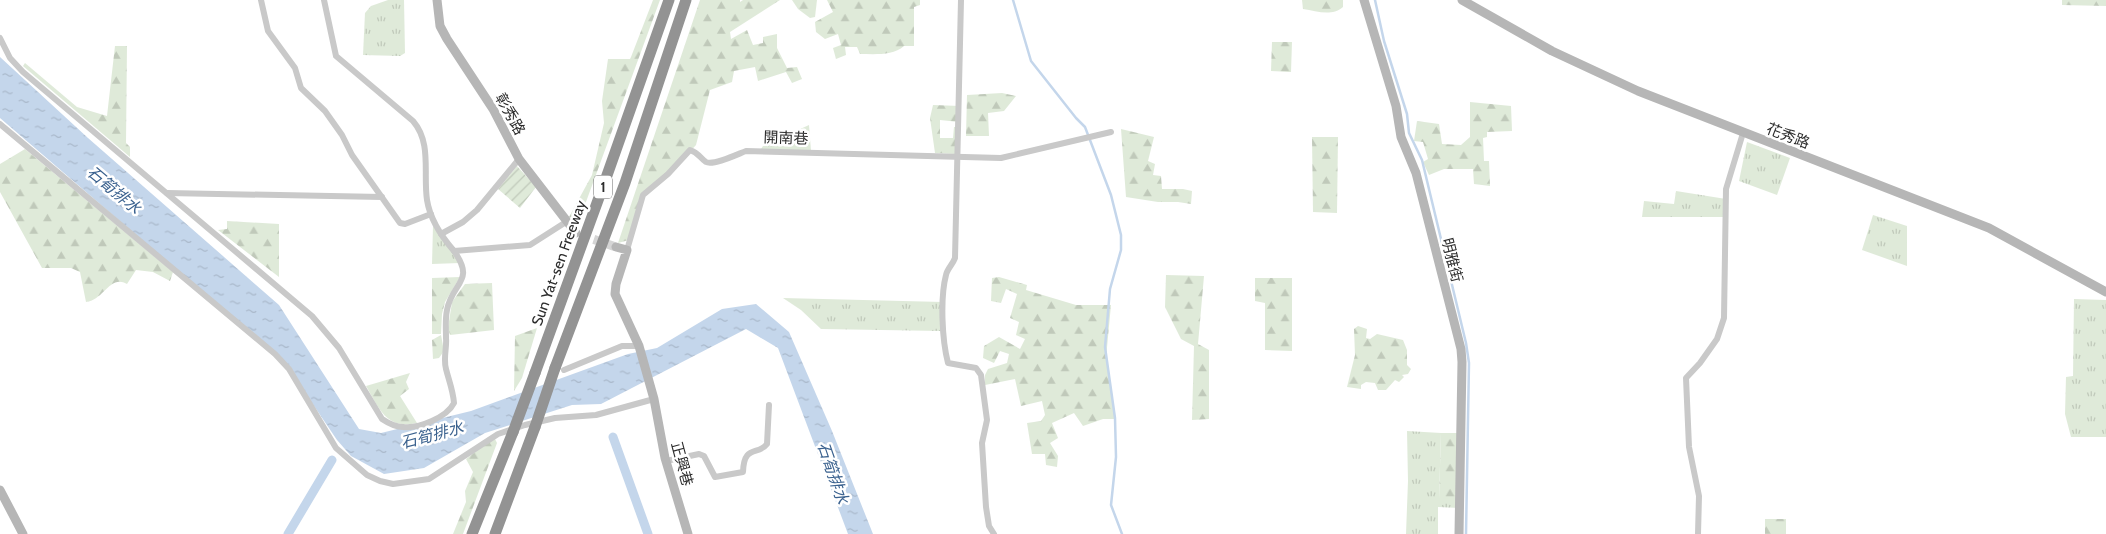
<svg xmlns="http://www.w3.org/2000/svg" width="2106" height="534" font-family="Cabin,'Noto Sans TC',sans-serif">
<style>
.grass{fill:url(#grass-tufts)}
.forest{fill:url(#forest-firs)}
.garden{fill:url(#garden-furrows)}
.water{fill:url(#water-ripples)}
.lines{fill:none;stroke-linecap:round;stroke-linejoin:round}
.stream{stroke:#c4d6eb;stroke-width:2.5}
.canal{stroke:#c4d6eb;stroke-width:9}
.secondary-tunnel{stroke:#d5d5d5;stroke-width:9;stroke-dasharray:9 4.5;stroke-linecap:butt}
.street{stroke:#c9c9c9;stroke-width:6}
.secondary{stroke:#b6b6b6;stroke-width:9}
.highway{stroke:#939393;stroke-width:11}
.highway-bridge{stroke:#939393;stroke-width:11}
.labels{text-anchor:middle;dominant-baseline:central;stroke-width:5;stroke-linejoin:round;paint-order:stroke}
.shield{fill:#fff;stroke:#6b6b6b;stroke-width:1}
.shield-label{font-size:14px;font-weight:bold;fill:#2c2c2c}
.street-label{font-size:15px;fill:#2c2c2c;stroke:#fff}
.water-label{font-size:16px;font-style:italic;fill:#3a618e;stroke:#fff}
</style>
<defs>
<pattern id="grass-tufts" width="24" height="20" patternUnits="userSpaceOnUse" patternTransform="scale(1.25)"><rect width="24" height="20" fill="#dfead9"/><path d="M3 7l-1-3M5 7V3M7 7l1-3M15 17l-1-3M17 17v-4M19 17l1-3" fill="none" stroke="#c0c9ba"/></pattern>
<pattern id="forest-firs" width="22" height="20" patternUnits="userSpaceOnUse" patternTransform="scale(1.25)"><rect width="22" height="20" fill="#dfead9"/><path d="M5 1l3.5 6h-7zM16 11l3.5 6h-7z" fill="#c0c9ba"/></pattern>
<pattern id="garden-furrows" width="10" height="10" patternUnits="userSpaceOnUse" patternTransform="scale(1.25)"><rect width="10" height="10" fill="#dfead9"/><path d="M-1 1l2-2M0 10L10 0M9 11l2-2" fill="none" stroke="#c0c9ba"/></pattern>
<pattern id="water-ripples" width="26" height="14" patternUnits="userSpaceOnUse" patternTransform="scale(1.25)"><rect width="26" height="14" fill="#c4d6eb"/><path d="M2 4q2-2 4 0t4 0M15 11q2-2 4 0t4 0" fill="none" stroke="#a9b8ca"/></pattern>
</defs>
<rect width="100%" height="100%" fill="#fff"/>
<g class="grass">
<path d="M388,0h16l1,53 -5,3 -37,-1 2,-42 6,-7z"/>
<path d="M809,125l2,26 -50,-2 2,-3z"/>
<path d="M1747,142l43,16 -13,37 -38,-14z"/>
<path d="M1676,191l50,8 1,18h-85l2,-16 30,3z"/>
<path d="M1873,215l34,11v40l-45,-16z"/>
<path d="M433,226l27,37 -28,1z"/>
<path d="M783,298l160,4 -1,29 -121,-2 -20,-19z"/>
<path d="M2074,299l32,1v137h-35l-6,-23 1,-37 7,-1z"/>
<path d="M1407,431l34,2 -2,66h20v9l-21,-1v27h-32l2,-53z"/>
</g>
<g class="forest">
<path d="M653,0h7l-81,221 -10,-4 23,-42 12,-52 -2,-22 6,-42h22l1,-2z"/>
<path d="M700,0h40v2l3,-2h37l-50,32 1,7 16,-9 6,15 10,-2v-6l14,-3v14l10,20 10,-1 5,12 -10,4 -6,-11 -28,9 -3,-14 -21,4 -2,11 -22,8 -14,55 -18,20 -35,31 -14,44 -11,3z"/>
<path d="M792,0h25l-2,17 -5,1 -12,-9z"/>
<path d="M827,0h93v5l-6,2v39h-10c-11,10 -30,8 -44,8l-3,-7h-12l1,8 -10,4 -3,-11 8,-3 -3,-11 -13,5 -9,-7 -1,-10 18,-10z"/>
<path d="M1302,0h41v7c-12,10 -26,4 -40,2z"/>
<path d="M2062,0h44v6l-44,-1z"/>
<path d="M1272,42h20l-1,30 -20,-1z"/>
<path d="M115,46h12l-1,97 4,4v10l-107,-91 2,-3 52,44 30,9z"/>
<path d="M1002,93l14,3 -12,15 -16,2 1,23h-23l1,-41z"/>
<path d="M1470,102l41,4 1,25 -25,1v5l-4,1 1,23h5l1,25 -16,-2 -1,-15h-29l-15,6 -6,-13 5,-3 -5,-17 -9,-1 3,-20 22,3 3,20 19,1 9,-8z"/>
<path d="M933,105l27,1 -1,16 -19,-2v18h13l1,-11h5l-4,27 -20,-1 -5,-35z"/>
<path d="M1121,129l33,8 -6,24 7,3 -2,11 8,1 1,13h21l9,2 -1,13 -13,-2h-20l-32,-5z"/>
<path d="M1312,137h26l-1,76 -24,-1z"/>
<path d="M25,149l148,123 -3,9 -17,-9 -17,-2 -9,14c-17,-10 -23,16 -41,18l-6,-30 -9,-4h-29l-42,-76v-28z"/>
<path d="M227,221l52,3v53l-61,-47 9,-1z"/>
<path d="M1166,275l38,1 -6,68 11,6v69l-17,1 2,-74 -13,-7 -16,-32z"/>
<path d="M460,277l-15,25 -3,12 -1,20h-9v-56z"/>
<path d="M999,277l28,8 -1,5 50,15h35l-5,53 9,61h-12l-20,7 -9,-13 -22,10 6,15 -8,5 8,13 -1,11 -11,-2 -1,-11h-13l-5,-31 14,-2 4,-6 -3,-14 -21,5 -6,-27 -30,6v-10l3,-6 19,-6 2,-9 -9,-3 -6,12 -11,-5 1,-12 15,-9 21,12 5,-10 -9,-4 3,-13 -9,-4 7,-24 -11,-5 -5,14 -10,-2 1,-23z"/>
<path d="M1255,278h37v73l-27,-1v-47l-10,-2z"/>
<path d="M492,283l2,47 -44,5 -2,-7 4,-26 13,-18z"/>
<path d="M1358,326l9,3 -1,9 4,1 7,-5 26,6 4,10v15l4,4 -3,5 -6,1 2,2 -5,5 -4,-2 -9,10h-8l-3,-7 -9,-1 -5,3v4l-14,-2 8,-32 -1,-26z"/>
<path d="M537,328l-15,50 -8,13 1,-55z"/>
<path d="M441,335l3,16 -5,7 -6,1 -1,-19z"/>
<path d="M410,373l-4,9 3,7 -9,7 17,27c-31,7 -38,-15 -51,-37z"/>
<path d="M1441,433h20l-2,66h-20z"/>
<path d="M495,439l2,4 -34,91h-10l13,-32 -1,-11 8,-19 -7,-13 23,-18z"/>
<rect x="1765" y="519" width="21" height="15"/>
</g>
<path class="garden" d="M517,166l19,21 -16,21 -22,-19z"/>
<path class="water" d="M0,57l88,81 191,167 80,124 22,4 90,-22 157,-57 29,-6 65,-39 34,-5 33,28 43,99 41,103h-25l-70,-186 -32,-19 -145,75 -29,1 -87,28 -61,35 -40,6 -33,-18 -14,-16 -52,-77 -285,-245z"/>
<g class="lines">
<g class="stream">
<path d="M1013,0l18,61 45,57 9,9 26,68 10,40v15l-11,39 -5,58 10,71 1,39 -5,48 11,29"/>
<path d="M1375,0l9,41 23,73 2,19 13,27 44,183 3,20 -3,171"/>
</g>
<g class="canal">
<path d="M613,437l35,97"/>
<path d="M288,534l44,-74"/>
</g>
<path class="secondary-tunnel" d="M581,235l35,12"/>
<g class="street">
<path d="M261,0l7,31 27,37 6,20 24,23 17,24 10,20 48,68 5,1 26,-10"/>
<path d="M324,0l12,56 77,65c19,22 10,52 14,79 3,19 14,36 27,51l76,-6 36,-23"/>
<path d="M961,0l-6,258c-2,6 -8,11 -9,17 -6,23 -4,65 2,88l28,5 5,7 6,45 -5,23 4,64 3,19 5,8"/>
<path d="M0,38l10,20 13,14 289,244 27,32 43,71c6,4 13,8 21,8 16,2 44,-10 51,-24 -1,-13 -5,-22 -8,-34 -3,-11 1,-21 0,-31 0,-10 -1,-18 1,-28 5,-28 29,-28 7,-59"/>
<path d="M0,124l275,230 14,15 47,79 31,27 13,6 13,3 36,-5 69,-45 27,-9 30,-7 41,-3 58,-16"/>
<path d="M167,193l215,4"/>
<path d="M441,234l22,-12 14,-12 42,-51"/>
<path d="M627,250l16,-55 25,-21 22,-24c9,3 10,8 16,12 7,4 32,-8 40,-11l255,7 110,-26"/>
<path d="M564,370l58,-24h17"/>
<path d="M666,461l33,-7 5,2 11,21 28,-5c1,-28 15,-16 24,-28l2,-39"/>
<path d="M1698,534l1,-38 -10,-49 -3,-69 14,-15 17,-24 7,-21 2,-129 17,-56"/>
</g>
<g class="secondary">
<path d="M437,0l3,26 7,13 46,70 26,50 57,74"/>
<path d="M1364,0l32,106 5,31 15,36 45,176 1,13 -3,172"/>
<path d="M1462,0l90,51 86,40 351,137 117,64"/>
<path d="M616,247l11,3 -11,34 -1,10 24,52 15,53 11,59 23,76"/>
<path d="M0,490l23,44"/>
</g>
<g class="highway">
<path d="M555,368l70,-185 61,-183"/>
<path d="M535,373l70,-192 64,-181"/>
<path d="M472,534l41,-102"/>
<path d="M495,534l40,-107"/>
</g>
<g class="highway-bridge">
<path d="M535,427l20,-59"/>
<path d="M513,432l22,-59"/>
</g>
</g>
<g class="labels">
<rect class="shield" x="594" y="175.5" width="18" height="23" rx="4"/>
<g class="shield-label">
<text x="603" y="187">1</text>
</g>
<g class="street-label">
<text transform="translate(510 114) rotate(61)">彰秀路</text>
<text transform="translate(1788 136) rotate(21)">花秀路</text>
<text transform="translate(786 138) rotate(2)">開南巷</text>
<text transform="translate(1452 260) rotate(76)">明雅街</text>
<text transform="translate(559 263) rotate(-70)">Sun Yat-sen Freeway</text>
<text transform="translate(682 464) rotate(75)">正興巷</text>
</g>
<g class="water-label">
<text transform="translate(114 190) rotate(40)">石筍排水</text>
<text transform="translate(432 435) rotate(-15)">石筍排水</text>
<text transform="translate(833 473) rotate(71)">石筍排水</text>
</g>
</g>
</svg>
